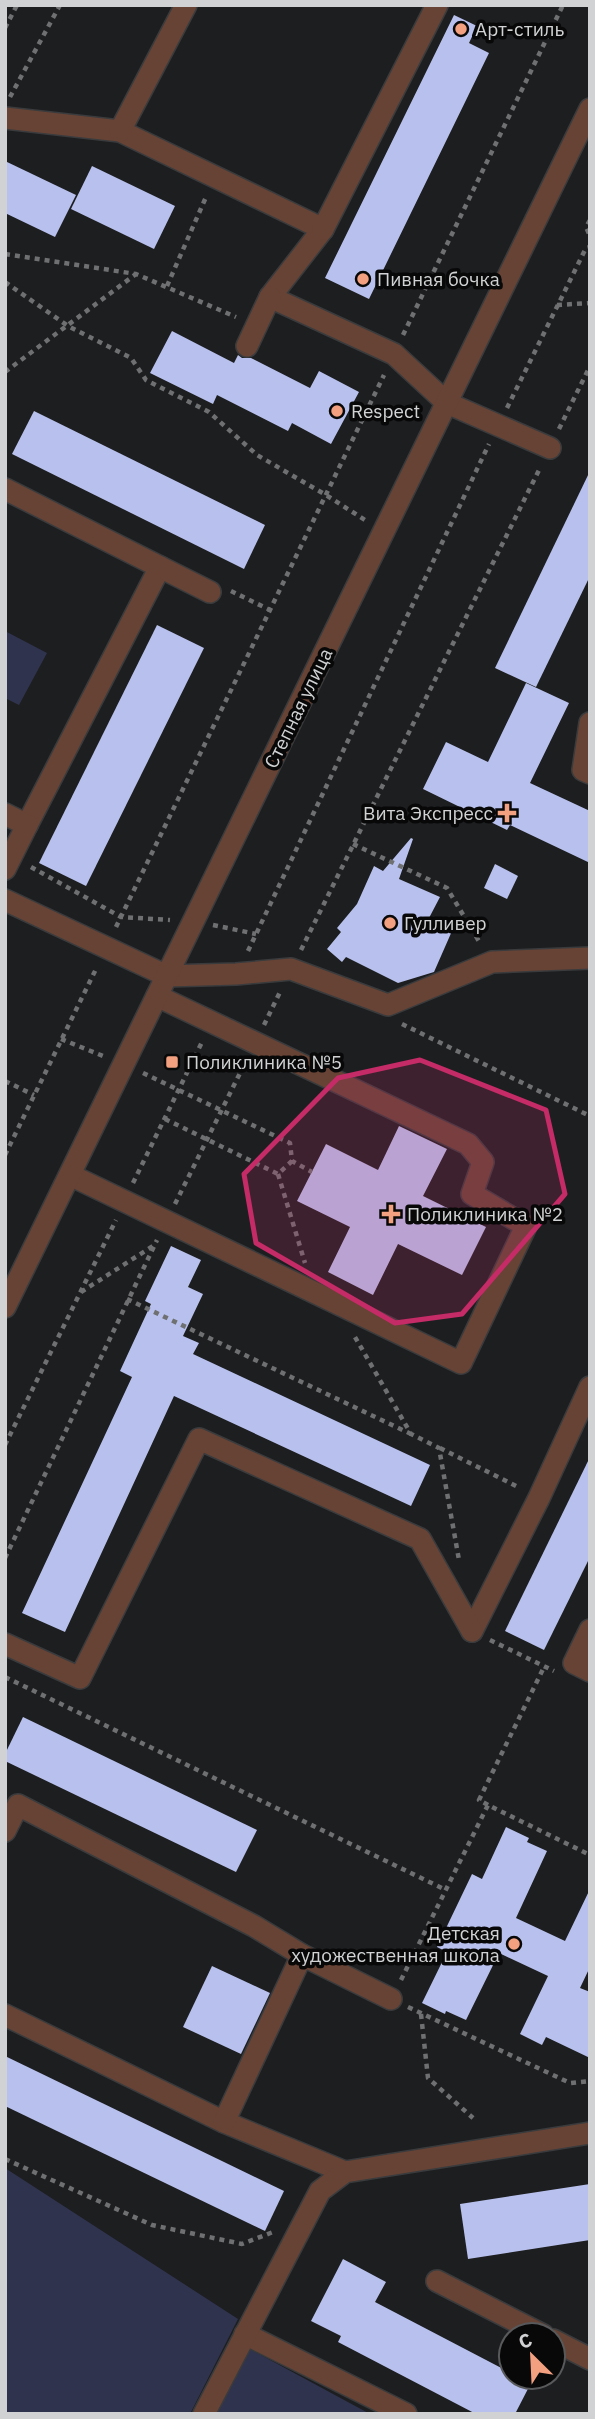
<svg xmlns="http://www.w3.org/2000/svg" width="595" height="2419" font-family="'IBM Plex Sans',sans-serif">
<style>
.green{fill:#2f334e}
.building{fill:#b8c1ed}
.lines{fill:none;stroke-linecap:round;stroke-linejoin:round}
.minor-casing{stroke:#3a3b3d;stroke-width:24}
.path{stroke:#6f7071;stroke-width:4.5;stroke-dasharray:5 5;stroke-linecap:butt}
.minor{stroke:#674335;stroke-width:21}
.marked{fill:#c42b67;fill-opacity:0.2;stroke:#c42b67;stroke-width:5;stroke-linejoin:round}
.poi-dot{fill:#f2a080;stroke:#080809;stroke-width:2.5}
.labels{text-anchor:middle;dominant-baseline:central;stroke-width:7;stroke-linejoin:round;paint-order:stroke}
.poi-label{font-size:19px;fill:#d1d2d3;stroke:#080809;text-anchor:start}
.street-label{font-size:19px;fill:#d1d2d3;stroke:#080809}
</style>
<rect width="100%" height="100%" fill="#1d1e20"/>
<g class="green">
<path d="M5,631l42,22 -28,52 -14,-7z"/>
<path d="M5,2168l233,151 -48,95h-185z"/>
<path d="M250,2349l120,65h-154z"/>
</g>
<g class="building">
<path d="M454,15l23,11 -8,17 20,10 -120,246 -44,-21z"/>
<path d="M5,161l71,34 -21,42 -50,-24z"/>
<path d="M92,166l83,40 -21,43 -83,-40z"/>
<path d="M172,331l62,32 4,-8 4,3h9l59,30 9,-17 40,21 -28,52 -39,-21 -4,8 -71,-36 -4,9 -63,-31z"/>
<path d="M34,411l231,114 -21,44 -232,-115z"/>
<path d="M590,471v105l-54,111 -41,-19z"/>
<path d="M157,625l47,23 -118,238 -47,-23z"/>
<path d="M526,683l43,20 -39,80 60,28v52l-80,-38 -3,5 -84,-41 23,-47 42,20z"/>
<path d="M411,838l2,1 -14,40 41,18 -11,21 23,13 -18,41 -36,11 -52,-26 -4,5 -15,-13 14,-17 -4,-4 20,-24 17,-38 9,5z"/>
<path d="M495,864l23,12 -11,23 -23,-11z"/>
<path d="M399,1126l48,23 -24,47 63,31 -24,48 -64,-31 -25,51 -45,-23 22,-45 -53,-26 29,-57 52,26z"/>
<path d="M171,1246l30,14 -13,27 15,7 -20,42 16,7 -6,11 237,111 -19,41 -237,-110 -109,236 -43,-19 110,-236 -12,-6 31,-67 -6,-3z"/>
<path d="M590,1457v100l-46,93 -39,-19z"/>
<path d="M23,1717l234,113 -21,42 -231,-111v-7z"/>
<path d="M506,1827l23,11 -2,4 20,9 -31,67 49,23 25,-52v78l-10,21 10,4v66l-44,-21 -4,8 -22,-11 28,-58 -49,-23 -33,67 -20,-9 -1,3 -23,-11 25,-51 -10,-5 35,-73 10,5z"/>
<path d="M212,1966l58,27 -29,61 -58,-27z"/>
<path d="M5,2056l279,135 -19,40 -260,-125z"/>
<path d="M590,2184v56l-122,19 -8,-55z"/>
<path d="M343,2259l43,23 -11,20 136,71v4h8l12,6 -16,31h-39l-138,-72 3,-6 -30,-15z"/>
</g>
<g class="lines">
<g class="minor-casing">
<g id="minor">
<path d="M5,118l115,13 203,98 -53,68 124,57 53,49 103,45"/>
<path d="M120,131l66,-126"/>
<path d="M323,229l114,-224"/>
<path d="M247,346l23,-49"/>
<path d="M5,489l155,78 -133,258"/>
<path d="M160,567l50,25"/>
<path d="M590,723l-7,47 7,3"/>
<path d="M5,814l22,11 -22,44"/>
<path d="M5,900l162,76 69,-2 55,-5 97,36 104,-43 98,-4"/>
<path d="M70,1175l391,188 65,-137 -54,-32 11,-32 -15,-18 -311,-148"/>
<path d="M5,1307l585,-1198"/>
<path d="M590,1630l-16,33 16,8"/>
<path d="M472,1631l67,-133 51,-111"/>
<path d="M5,1644l75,34 119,-239 221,100 52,92"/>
<path d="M5,1831l13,-26 236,121 48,29 89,44"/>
<path d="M5,2015l219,107 121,50"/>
<path d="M224,2122l78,-167"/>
<path d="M437,2281l106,54"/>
<path d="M245,2334l161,80"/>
<path d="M553,2340l37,19"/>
<path d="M204,2414l116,-223 25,-19 245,-39"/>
</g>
</g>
<g class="path">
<path d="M5,28l12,-23"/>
<path d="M10,97l50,-92"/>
<path d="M590,220l-4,7 4,9"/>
<path d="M5,254l131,20 100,43"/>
<path d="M5,282l63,44 63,32 15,22 63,32 48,43 69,40 39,25"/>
<path d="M167,286l39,-89"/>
<path d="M557,305l33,-2"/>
<path d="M403,335l160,-330"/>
<path d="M5,372l131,-98"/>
<path d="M507,408l79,-160 4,-1"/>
<path d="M559,429l31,-63"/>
<path d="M231,591l39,19"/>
<path d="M353,844l94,44 33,55"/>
<path d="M31,867l90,50 49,3"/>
<path d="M213,925l43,9"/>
<path d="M116,927l268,-552"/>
<path d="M301,950l239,-482"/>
<path d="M248,951l241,-507"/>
<path d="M402,1024l188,92"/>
<path d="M264,1025l16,-33"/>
<path d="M61,1039l42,17"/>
<path d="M143,1073l147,70 2,18 20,11"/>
<path d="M5,1081l29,14"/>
<path d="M165,1119l113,55 14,-13"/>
<path d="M5,1155l92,-188"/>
<path d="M278,1174l27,89"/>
<path d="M133,1183l70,-143"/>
<path d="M175,1204l71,-143"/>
<path d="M81,1292l72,-46"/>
<path d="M127,1299l284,135"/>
<path d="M355,1337l56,97 28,14 20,112"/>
<path d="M5,1445l111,-225"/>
<path d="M440,1448l80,40"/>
<path d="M5,1558l152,-318"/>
<path d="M490,1640l64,31"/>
<path d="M5,1677l441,213"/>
<path d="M488,1805l-9,-5 65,-133"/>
<path d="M401,1980l87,-175 102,50"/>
<path d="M408,2007l162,76 20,-2"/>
<path d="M421,2014l7,64 45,40"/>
<path d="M5,2159l147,66 90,19 31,-12"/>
</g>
<use href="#minor" class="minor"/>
</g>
<path class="marked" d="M420,1060l126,50 19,84 -103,120 -67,9 -139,-80 -12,-69 94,-96z"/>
<g class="poi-dot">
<circle cx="461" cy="29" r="7"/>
<circle cx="363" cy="279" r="7"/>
<circle cx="337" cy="411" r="7"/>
<path d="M503.5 802.5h7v7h7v7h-7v7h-7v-7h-7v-7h7z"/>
<circle cx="390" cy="923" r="7"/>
<rect x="165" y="1055" width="14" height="14" rx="3.5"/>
<path d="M387.5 1203.5h7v7h7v7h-7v7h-7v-7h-7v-7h7z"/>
<circle cx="514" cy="1944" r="7"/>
</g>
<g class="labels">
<g class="poi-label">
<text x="475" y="29">Арт-стиль</text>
<text x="377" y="279">Пивная бочка</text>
<text x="351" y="411">Respect</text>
<text x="493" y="813" text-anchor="end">Вита Экспресс</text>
<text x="404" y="923">Гулливер</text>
<text x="186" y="1062">Поликлиника №5</text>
<text x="407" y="1214">Поликлиника №2</text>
<text x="500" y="1933" text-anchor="end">Детская<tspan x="500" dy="22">художественная школа</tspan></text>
</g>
<g class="street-label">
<text transform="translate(298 708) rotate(-64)">Степная улица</text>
</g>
</g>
<rect width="595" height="2419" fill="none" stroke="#d1d2d3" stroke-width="14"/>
<g transform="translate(532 2356) rotate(336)"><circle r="33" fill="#080809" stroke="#58595a" stroke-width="2"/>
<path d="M0-5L12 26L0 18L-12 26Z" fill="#f2a080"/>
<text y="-10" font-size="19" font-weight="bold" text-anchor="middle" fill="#d1d2d3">С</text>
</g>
</svg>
